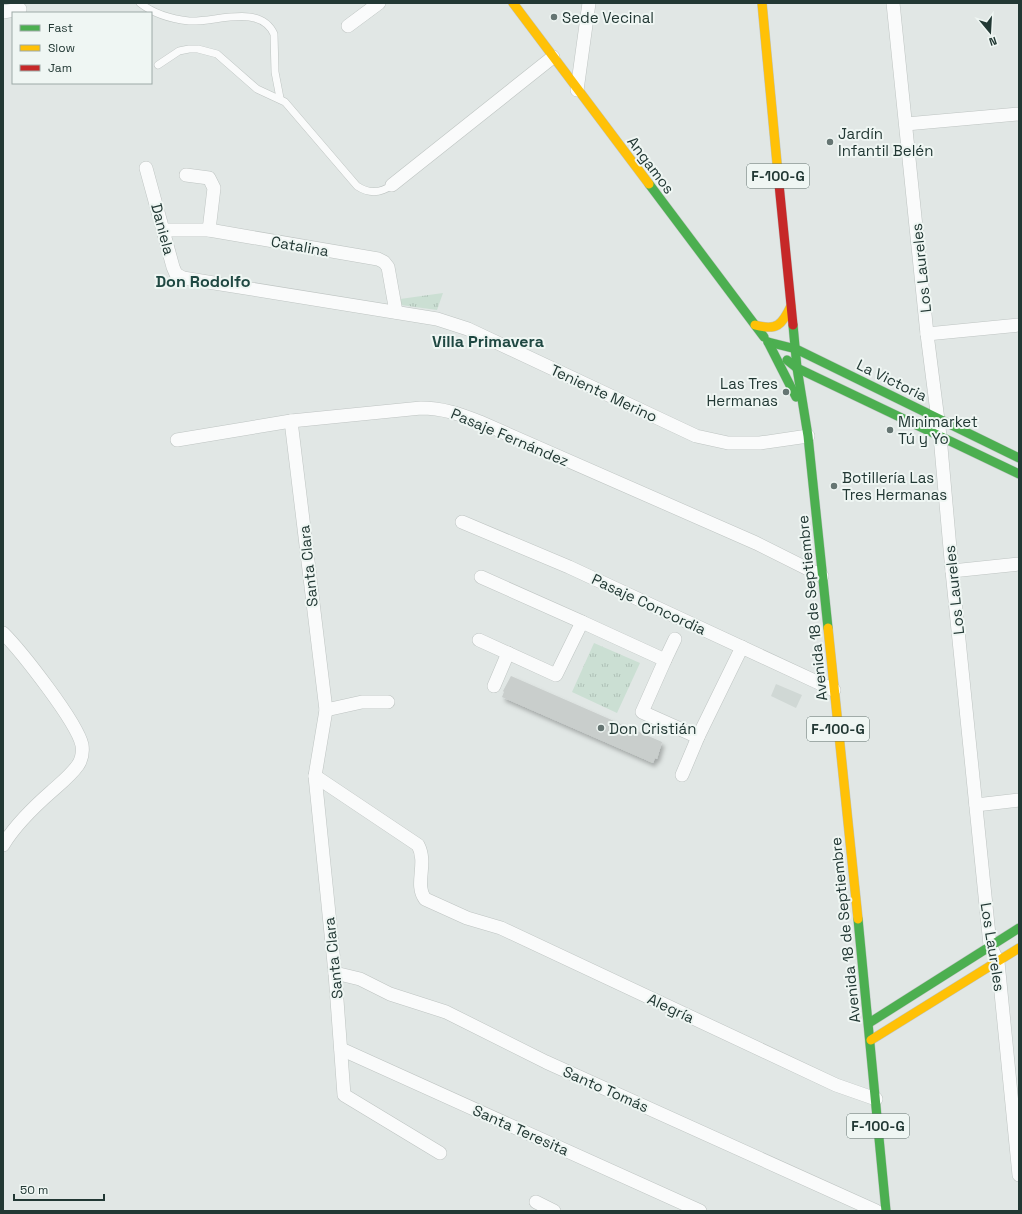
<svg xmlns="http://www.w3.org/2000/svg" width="1022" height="1214" font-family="'Space Grotesk',sans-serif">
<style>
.built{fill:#d0d8d5}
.grass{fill:url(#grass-tufts)}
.building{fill:#c9cecc;filter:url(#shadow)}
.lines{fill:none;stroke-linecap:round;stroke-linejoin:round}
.lane-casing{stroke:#bec4c2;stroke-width:8}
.street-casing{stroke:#bec4c2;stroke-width:14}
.fast-casing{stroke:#bec4c2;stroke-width:10}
.slow-casing{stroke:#bec4c2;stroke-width:10}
.jam-casing{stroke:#bec4c2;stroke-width:10}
.lane{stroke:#fafbfb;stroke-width:7}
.street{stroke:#fafbfb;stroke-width:13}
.fast{stroke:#4caf50;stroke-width:9}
.slow{stroke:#ffc107;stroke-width:9}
.jam{stroke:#c62828;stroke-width:9}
.poi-dot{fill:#657572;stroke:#eff6f3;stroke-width:1.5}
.labels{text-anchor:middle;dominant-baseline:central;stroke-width:4;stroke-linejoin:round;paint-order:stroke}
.shield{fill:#eff6f3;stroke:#60716d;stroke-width:1}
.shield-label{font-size:14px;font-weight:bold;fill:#223834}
.poi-label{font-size:15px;fill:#223834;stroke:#eff6f3;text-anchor:start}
.street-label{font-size:15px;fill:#223834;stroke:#eff6f3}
.neighbourhood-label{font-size:16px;font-weight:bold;fill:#1f4842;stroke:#eff6f3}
</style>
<defs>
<pattern id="grass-tufts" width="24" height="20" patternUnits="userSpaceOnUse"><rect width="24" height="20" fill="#cbdfd3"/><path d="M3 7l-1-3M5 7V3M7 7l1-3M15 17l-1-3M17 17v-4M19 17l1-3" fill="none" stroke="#aec0b6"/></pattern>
<filter id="shadow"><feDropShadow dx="2.5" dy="4" stdDeviation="2" flood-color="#0004"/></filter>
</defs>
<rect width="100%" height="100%" fill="#e1e7e5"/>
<path class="built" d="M776,684l26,11 -6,13 -25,-12z"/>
<g class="grass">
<path d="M443,293l-6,17 -36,-5 -1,-6z"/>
<path d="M594,643l46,20 -23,50 -45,-21z"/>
</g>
<path class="building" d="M511,676l151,66 -5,17 -2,-1 -2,5 -151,-66 2,-5 -1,-1z"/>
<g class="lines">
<g class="lane-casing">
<g id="lane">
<path d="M140,3c14,11 31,16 49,18 25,2 71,-18 85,13l1,38 5,26"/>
<path d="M158,65l21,-14 10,-2h9l19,5 40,35 28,13 72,84c12,8 24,7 35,-1"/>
</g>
</g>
<g class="street-casing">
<g id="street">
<path d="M893,3l34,331 13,102 12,135 38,374 8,17 21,213"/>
<path d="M3,12l17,-3"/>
<path d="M348,26l31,-23"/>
<path d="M577,90l12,-87"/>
<path d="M906,124l113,-10"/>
<path d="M146,168l27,99 3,7 7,4 254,41 31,10 228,107 32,7h32l48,-7"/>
<path d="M186,175l23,3 5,10 -5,42"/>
<path d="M392,185l161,-128"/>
<path d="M163,230h46l169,29 6,3 4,5 8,45"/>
<path d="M927,334l92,-9"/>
<path d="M291,421l35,289 -11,66 20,197 9,122 96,58"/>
<path d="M177,440l114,-19 130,-13c21,0 39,6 59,14l276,121 66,33"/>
<path d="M462,522l107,45 265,123"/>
<path d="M952,571l67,-7"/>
<path d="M481,577l101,45"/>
<path d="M3,633c18,18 74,89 79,112 1,7 0,14 -4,20 -7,10 -17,18 -26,26 -16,14 -38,36 -49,54"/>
<path d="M479,640l77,35 26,-53 83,38 -23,52 56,25 44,-90"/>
<path d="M665,660l10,-21"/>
<path d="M494,686l14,-33"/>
<path d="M326,710l36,-8h26"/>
<path d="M682,775l16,-38"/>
<path d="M315,776l103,69c10,19 -4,39 7,54l42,19 34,10 335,157 40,14"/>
<path d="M976,805l43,-5"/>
<path d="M335,973l25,6 30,15 56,18 100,50 330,149"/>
<path d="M341,1049l359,162"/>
<path d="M536,1202l18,9"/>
</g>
</g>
<g class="fast-casing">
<g id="fast">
<path d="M649,184l115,153"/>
<path d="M793,325l4,43 11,68 20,192"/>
<path d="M768,342l28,7 223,109"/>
<path d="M768,342l28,55"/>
<path d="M787,360l10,8 222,106"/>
<path d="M858,919l28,292"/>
<path d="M869,1023l150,-95"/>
</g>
</g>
<g class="slow-casing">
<g id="slow">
<path d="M513,3l136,181"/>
<path d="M762,3l16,171"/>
<path d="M755,325c22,6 27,0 36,-19"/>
<path d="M828,628l30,291"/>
<path d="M871,1040l148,-92"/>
</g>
</g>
<g class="jam-casing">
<path id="jam" d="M778,174l15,151"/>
</g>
<use href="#lane" class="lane"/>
<use href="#street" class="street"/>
<use href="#fast" class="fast"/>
<use href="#slow" class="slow"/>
<use href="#jam" class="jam"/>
</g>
<g class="poi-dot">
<circle cx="554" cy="17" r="4"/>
<circle cx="830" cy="142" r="4"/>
<circle cx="786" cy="392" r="4"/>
<circle cx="890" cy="430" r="4"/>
<circle cx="834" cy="486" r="4"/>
<circle cx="601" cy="728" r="4"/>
</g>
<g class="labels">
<g class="shield">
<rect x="747" y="164" width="62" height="24" rx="3"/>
<rect x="807" y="717" width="62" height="24" rx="3"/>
<rect x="847" y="1114" width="62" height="24" rx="3"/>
</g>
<g class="shield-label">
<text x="778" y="176">F-100-G</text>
<text x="838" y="729">F-100-G</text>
<text x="878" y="1126">F-100-G</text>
</g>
<g class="poi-label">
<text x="562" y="17">Sede Vecinal</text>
<text x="838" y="133">Jardín<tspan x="838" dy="17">Infantil Belén</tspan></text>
<text x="778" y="383" text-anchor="end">Las Tres<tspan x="778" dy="17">Hermanas</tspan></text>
<text x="898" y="421">Minimarket<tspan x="898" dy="17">Tú y Yo</tspan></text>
<text x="842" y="477">Botillería Las<tspan x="842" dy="17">Tres Hermanas</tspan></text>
<text x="609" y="728">Don Cristián</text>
</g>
<g class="street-label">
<text transform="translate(651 165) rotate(53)">Angamos</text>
<text transform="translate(163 229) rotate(75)">Daniela</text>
<text transform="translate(300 246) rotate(10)">Catalina</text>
<text transform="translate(921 268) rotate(-96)">Los Laureles</text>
<text transform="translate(892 380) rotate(26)">La Victoria</text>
<text transform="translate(604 393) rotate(25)">Teniente Merino</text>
<text transform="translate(510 437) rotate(23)">Pasaje Fernández</text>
<text transform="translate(308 566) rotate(-96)">Santa Clara</text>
<text transform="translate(954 590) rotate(-96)">Los Laureles</text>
<text transform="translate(649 604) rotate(25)">Pasaje Concordia</text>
<text transform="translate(812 608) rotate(-96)">Avenida 18 de Septiembre</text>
<text transform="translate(845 930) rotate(-96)">Avenida 18 de Septiembre</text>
<text transform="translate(993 947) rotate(81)">Los Laureles</text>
<text transform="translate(333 958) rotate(-96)">Santa Clara</text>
<text transform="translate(671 1008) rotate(25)">Alegría</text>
<text transform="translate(606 1089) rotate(24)">Santo Tomás</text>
<text transform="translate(521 1130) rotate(24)">Santa Teresita</text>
</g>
<g class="neighbourhood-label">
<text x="203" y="281">Don Rodolfo</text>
<text x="488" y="341">Villa Primavera</text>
</g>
</g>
<rect width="1022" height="1214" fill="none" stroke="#223834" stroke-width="8"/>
<rect x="12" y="12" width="140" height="72" fill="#eff6f3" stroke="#9daaa7"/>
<rect x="20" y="25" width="20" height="6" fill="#4caf50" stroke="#9daaa7"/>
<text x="48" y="32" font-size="12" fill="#223834">Fast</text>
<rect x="20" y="45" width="20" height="6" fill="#ffc107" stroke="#9daaa7"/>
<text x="48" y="52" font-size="12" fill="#223834">Slow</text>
<rect x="20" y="65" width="20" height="6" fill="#c62828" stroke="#9daaa7"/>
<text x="48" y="72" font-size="12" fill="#223834">Jam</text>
<g transform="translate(990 32) rotate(162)" stroke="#eff6f3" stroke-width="3" paint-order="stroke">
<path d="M0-3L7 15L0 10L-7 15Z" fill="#223834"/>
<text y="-6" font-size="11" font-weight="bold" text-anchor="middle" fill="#223834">N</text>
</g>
<path d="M14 1194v6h90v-6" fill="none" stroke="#223834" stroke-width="2"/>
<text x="20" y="1194" font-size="12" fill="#223834" stroke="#eff6f3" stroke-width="3" paint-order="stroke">50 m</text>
</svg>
